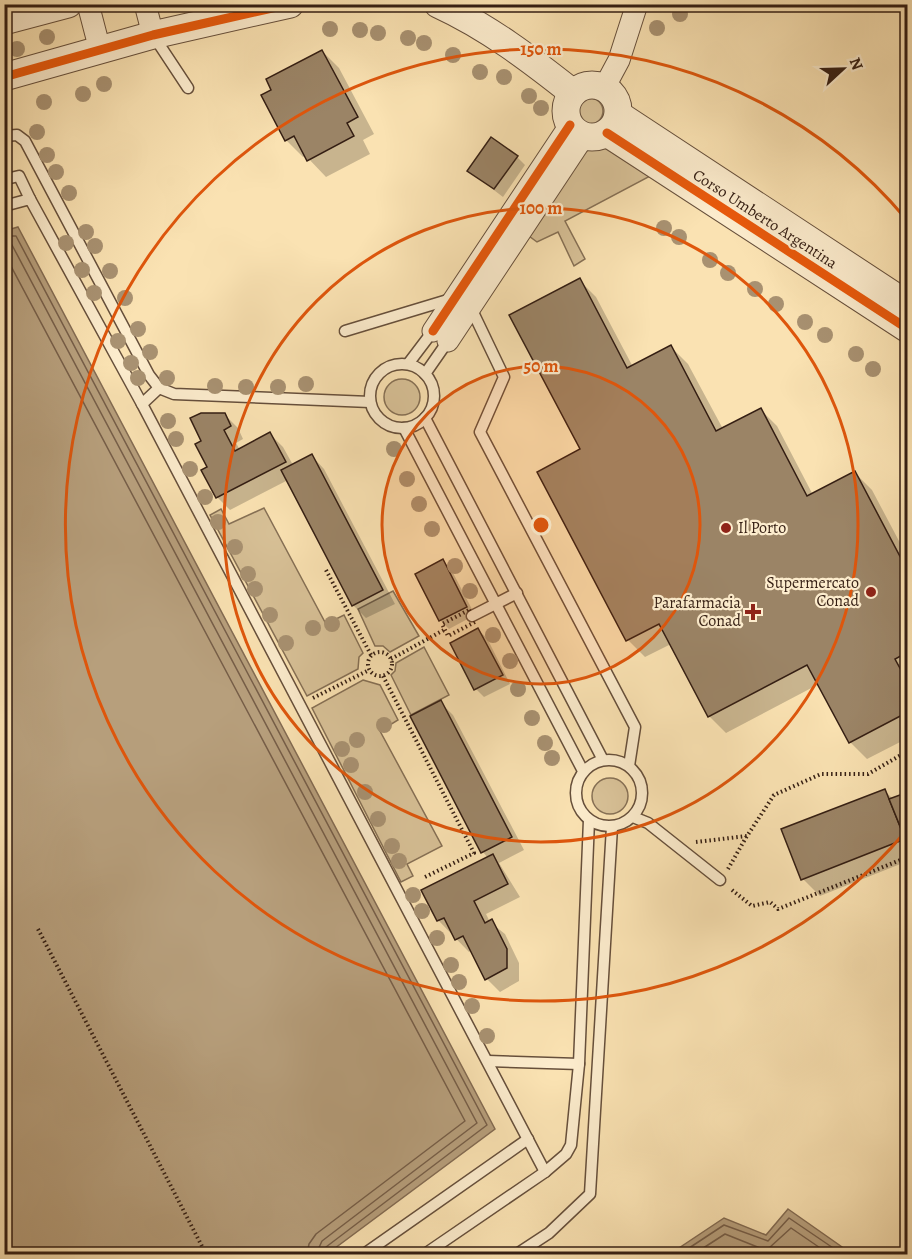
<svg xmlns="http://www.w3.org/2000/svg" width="912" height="1259" font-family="Alegreya,serif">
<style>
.green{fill:#d8c197;stroke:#867055;stroke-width:1.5}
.water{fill:#b79f7c;stroke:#836b52;stroke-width:1.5}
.shadow{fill:#0003}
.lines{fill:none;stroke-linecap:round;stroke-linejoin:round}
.shore{stroke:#765e48;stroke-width:1.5}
.building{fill:#9b8466;stroke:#341e13;stroke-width:1.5}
.service-casing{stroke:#664f3b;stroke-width:13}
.minor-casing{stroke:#664f3b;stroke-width:23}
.tertiary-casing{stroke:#664f3b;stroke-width:29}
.path{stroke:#341e13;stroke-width:4;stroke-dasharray:1.5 3;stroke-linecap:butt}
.service{stroke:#fceccd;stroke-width:10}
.minor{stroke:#fceccd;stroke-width:21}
.tertiary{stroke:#fceccd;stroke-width:27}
.cycleway-casing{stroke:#fceccd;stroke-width:13}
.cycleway{stroke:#e8590c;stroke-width:9}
.tree{fill:#a89171}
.ring{fill:none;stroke:#df560c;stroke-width:3}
.poi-dot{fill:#8f2418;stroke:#fceccd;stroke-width:2}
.labels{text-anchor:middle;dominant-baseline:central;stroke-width:4.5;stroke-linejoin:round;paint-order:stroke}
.street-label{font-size:16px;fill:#341e13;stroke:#fceccd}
.poi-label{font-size:16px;fill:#341e13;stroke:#fceccd;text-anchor:end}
.centre{fill:#df560c;stroke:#fceccd;stroke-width:3}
.ring-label{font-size:18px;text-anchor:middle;font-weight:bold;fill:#df560c;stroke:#fceccd;stroke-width:4.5;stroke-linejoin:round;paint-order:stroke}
</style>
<rect width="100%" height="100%" fill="#fae2b2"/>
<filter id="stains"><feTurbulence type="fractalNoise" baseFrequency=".00333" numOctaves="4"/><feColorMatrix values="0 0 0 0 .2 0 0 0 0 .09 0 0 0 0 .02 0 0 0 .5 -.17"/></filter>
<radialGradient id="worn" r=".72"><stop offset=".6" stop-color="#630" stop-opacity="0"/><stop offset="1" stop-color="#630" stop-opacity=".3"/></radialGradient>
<g class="green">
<circle cx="590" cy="111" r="13"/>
<path d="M608,143l46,31 -89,47 20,38 -11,7 -16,-34 -21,10 -8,-6 54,-84z"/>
<circle cx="402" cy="397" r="18"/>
<path d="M264,508l62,116 18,-9 19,38 -4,4 -1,12 -51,27 -97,-181 11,-6 8,15z"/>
<path d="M393,591l26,45 -29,16 -7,-6h-8l-17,-37z"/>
<path d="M424,647l25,48 -38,20 -20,-40 4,-4 1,-8z"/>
<path d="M363,680l17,5 18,35 -18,11 62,115 -35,18 6,12 -12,6 -89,-174z"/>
<circle cx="610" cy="796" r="18"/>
</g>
<g class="water">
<path d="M18,227l477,902 -168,125h-322l-1,-1023z"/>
<path d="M788,1209l64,45h-182l54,-36 42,17z"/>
</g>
<g class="shadow">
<path d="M322,51l17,17 35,66 -11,6 7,14 -44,23 -20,-21 -3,1 -17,-17 -12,-50z"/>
<path d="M517,157l8,8 -22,32 -34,-26z"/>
<path d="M579,280l17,17 37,70 38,-20 17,17 35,65 37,-20 17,17 36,69 42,-22 17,17 36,68v180l-41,21 -17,-17 -31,-58 -93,49 -17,-17 -38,-72 -26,13 -17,-17 -89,-167 43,-23z"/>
<path d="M224,414l14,14 5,11 -7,4 4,7 30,-16 13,13 10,18 19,-9 12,13 71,135 -29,14 -13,-13 -65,-125 -58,30 -13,-13 -14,-27 6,-3 -6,-26z"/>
<path d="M443,561l8,8 24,46 -26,14 -9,-9z"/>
<path d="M478,630l9,8 23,46 -26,13 -8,-8z"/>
<path d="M440,702l13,13 71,135 -25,13 21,34 -34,17 4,8 15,12 14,29v18l-19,11 -13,-13 -15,-29 -3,2 -31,-32 50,-62 -5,-6z"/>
<path d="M884,790l9,9 15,-5v67l-88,35 -17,-17z"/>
</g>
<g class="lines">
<g class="shore">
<path d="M4,236h12l471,889 -161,122 -2,7"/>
<path d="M4,244l8,1 465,878 -155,118 -6,13"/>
<path d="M4,253l461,868 -149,113 -7,10 -2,10"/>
<path d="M680,1254l44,-29 44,16 21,-23 53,36"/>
<path d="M694,1254l31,-20 35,14h9l22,-20 38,26"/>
</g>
</g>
<g class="building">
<path d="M322,50l36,67 -11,6 7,13 -47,25 -13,-25 -9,5 -24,-46 10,-5 -5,-11z"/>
<path d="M491,137l27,19 -24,33 -27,-18z"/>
<path d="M580,278l47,90 44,-23 45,86 45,-23 46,88 48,-25 48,91 5,-2v92l-13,7 13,24v29l-59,31 -42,-78 -99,52 -49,-93 -33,17 -89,-169 43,-23 -71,-134z"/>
<path d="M201,413h24l6,13 -7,4 11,21 35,-19 16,30 -70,36 -15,-28 6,-3 -12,-23 6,-3 -11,-23z"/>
<path d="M312,454l71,136 -31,16 -71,-136z"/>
<path d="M443,559l24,48 -28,14 -24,-47z"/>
<path d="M478,628l25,47 -29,15 -24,-47z"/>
<path d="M441,700l71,137 -31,16 -71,-137z"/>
<path d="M885,789l20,50 -104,41 -20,-51z"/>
<path d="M908,792v54l-19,-47z"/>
<path d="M493,854l15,30 -34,17 11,22 7,-4 15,30v19l-22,12 -22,-44 -8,4 -11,-22 -7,3 -16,-31z"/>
</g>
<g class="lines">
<g class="service-casing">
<g id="service">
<path d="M153,35l35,53"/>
<path d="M4,136l13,-1 8,6 124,234 10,13 15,6 196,8"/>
<path d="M6,179l13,-3 11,23"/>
<path d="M4,206l26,-7 112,205"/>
<path d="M470,306l34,71 -24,55 155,295 -6,39"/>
<path d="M345,331l106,-32"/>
<path d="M408,364l25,-33"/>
<circle cx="402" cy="396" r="32"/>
<path d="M425,374l23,-33"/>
<path d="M159,388l-17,16 403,768"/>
<path d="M425,418l178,342"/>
<path d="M404,428l179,343"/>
<path d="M472,616l45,-23"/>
<circle cx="609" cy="793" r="33"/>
<path d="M633,817l15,6 72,57"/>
<path d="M488,1061l91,3"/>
<path d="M364,1254l164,-115"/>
<path d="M425,1254l120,-82 21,-18 5,-9 8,-81 10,-244"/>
<path d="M517,1254l32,-21 41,-39 22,-367"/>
</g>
</g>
<g class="minor-casing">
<g id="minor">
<path d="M88,4l12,46"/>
<path d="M145,4l8,31"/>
<path d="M604,88l15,-28 18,-56"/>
<path d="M433,331l137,-206"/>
<path d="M448,341l136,-205"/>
</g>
</g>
<g class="tertiary-casing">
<g id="tertiary">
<path d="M438,4c50,23 92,55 135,89"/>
<path d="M4,21l64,-17"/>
<path d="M4,77l149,-42 137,-31"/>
<circle cx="592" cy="111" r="26"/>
<path d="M619,115l289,190"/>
<path d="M607,133l301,196"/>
</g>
</g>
<g class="path">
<path d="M326,570l45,85"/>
<path d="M469,610l6,12 -27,14 -6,-12z"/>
<circle cx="380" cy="664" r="12"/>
<path d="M391,659l53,-29"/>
<path d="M383,676l91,177 -51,25"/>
<path d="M313,698l56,-28"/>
<path d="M696,842l51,-6 27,-41 47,-21h47l33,-19 7,5"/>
<path d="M728,869l20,-35"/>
<path d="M732,890l20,16 18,-4 8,7 130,-52"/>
<path d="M38,929l168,325"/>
</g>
<use href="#service" class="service"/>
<use href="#minor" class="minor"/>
<use href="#tertiary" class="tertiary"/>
<g class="cycleway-casing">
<g id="cycleway">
<path d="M4,77l149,-42 137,-31"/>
<path d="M607,133l301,196"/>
<path d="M433,331l137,-206"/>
</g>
</g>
<use href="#cycleway" class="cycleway"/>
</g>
<g class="tree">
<circle cx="680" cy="14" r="8"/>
<circle cx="657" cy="28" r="8"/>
<circle cx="330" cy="29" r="8"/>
<circle cx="360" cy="30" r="8"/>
<circle cx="378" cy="33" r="8"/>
<circle cx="47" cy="37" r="8"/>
<circle cx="408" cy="38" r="8"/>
<circle cx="424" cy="43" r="8"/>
<circle cx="17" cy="49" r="8"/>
<circle cx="453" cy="55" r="8"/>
<circle cx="480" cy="72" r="8"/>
<circle cx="504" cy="77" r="8"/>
<circle cx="104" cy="84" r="8"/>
<circle cx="83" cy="94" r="8"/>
<circle cx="529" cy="96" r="8"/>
<circle cx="44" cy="102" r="8"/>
<circle cx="541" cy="108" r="8"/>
<circle cx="37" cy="132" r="8"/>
<circle cx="47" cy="155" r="8"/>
<circle cx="56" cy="172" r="8"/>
<circle cx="69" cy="193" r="8"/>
<circle cx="664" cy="228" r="8"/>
<circle cx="86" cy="232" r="8"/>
<circle cx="679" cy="237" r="8"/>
<circle cx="66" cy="243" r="8"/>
<circle cx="95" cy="246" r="8"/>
<circle cx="710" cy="260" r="8"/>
<circle cx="82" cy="270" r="8"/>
<circle cx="110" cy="271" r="8"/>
<circle cx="728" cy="273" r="8"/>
<circle cx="755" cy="289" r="8"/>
<circle cx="94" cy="293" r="8"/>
<circle cx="125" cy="298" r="8"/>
<circle cx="776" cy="304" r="8"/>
<circle cx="805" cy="322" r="8"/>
<circle cx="138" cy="329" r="8"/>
<circle cx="825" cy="335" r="8"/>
<circle cx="118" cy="341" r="8"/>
<circle cx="150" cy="352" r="8"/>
<circle cx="856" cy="354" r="8"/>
<circle cx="131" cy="363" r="8"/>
<circle cx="873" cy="369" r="8"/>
<circle cx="138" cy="378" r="8"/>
<circle cx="167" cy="378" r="8"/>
<circle cx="306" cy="384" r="8"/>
<circle cx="215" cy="386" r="8"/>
<circle cx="246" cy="387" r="8"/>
<circle cx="278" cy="387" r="8"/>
<circle cx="168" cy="421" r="8"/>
<circle cx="176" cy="439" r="8"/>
<circle cx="394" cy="449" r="8"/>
<circle cx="190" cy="469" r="8"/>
<circle cx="407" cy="479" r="8"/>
<circle cx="205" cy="497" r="8"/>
<circle cx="419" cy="504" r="8"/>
<circle cx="218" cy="522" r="8"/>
<circle cx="432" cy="529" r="8"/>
<circle cx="235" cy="547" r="8"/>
<circle cx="455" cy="566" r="8"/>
<circle cx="248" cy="574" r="8"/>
<circle cx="255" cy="589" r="8"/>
<circle cx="470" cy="591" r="8"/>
<circle cx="270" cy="615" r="8"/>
<circle cx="332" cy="624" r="8"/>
<circle cx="313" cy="628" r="8"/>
<circle cx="493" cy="635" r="8"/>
<circle cx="286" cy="643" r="8"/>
<circle cx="510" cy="661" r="8"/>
<circle cx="518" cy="689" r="8"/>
<circle cx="532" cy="718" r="8"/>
<circle cx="384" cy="725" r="8"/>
<circle cx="357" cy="740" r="8"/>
<circle cx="545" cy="743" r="8"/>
<circle cx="342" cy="749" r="8"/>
<circle cx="552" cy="758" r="8"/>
<circle cx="351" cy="765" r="8"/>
<circle cx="365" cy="792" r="8"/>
<circle cx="378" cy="819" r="8"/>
<circle cx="392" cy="846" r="8"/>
<circle cx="399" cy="861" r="8"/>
<circle cx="413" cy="895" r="8"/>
<circle cx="422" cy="911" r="8"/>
<circle cx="437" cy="938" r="8"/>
<circle cx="451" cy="965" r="8"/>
<circle cx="459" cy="982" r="8"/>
<circle cx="472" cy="1006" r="8"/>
<circle cx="487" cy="1036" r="8"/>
</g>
<circle cx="541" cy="525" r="159" fill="#df560c" fill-opacity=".12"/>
<g class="ring">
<circle cx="541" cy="525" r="159"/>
<circle cx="541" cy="525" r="317"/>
<path d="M906 831A476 476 0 1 1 906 219"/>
</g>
<g class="poi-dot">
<circle cx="726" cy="528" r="6"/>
<circle cx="871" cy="592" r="6"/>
<path d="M750 603h6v6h6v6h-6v6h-6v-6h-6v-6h6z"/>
</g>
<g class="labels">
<g class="street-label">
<text transform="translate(765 219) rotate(33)">Corso Umberto Argentina</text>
</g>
<g class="poi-label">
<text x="738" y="528" text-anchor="start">Il Porto</text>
<text x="859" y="583">Supermercato<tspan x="859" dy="18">Conad</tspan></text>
<text x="741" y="603">Parafarmacia<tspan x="741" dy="18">Conad</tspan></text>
</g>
</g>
<circle cx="541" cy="525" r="9" class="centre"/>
<g class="ring-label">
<text x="541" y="55">150 m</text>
<text x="541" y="214">100 m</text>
<text x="541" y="372">50 m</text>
</g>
<rect width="912" height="1259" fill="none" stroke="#fae2b2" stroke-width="24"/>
<rect x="6" y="6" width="900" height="1247" fill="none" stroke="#341e13" stroke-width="3"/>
<rect x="12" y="12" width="888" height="1235" fill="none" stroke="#341e13" stroke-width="1.5"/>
<g transform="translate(843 69) rotate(68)" stroke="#fceccd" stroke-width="4.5" paint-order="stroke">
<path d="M0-4.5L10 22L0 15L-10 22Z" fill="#341e13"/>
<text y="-9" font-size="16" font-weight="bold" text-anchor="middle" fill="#341e13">N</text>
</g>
<rect width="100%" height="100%" filter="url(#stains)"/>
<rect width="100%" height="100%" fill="url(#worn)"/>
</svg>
